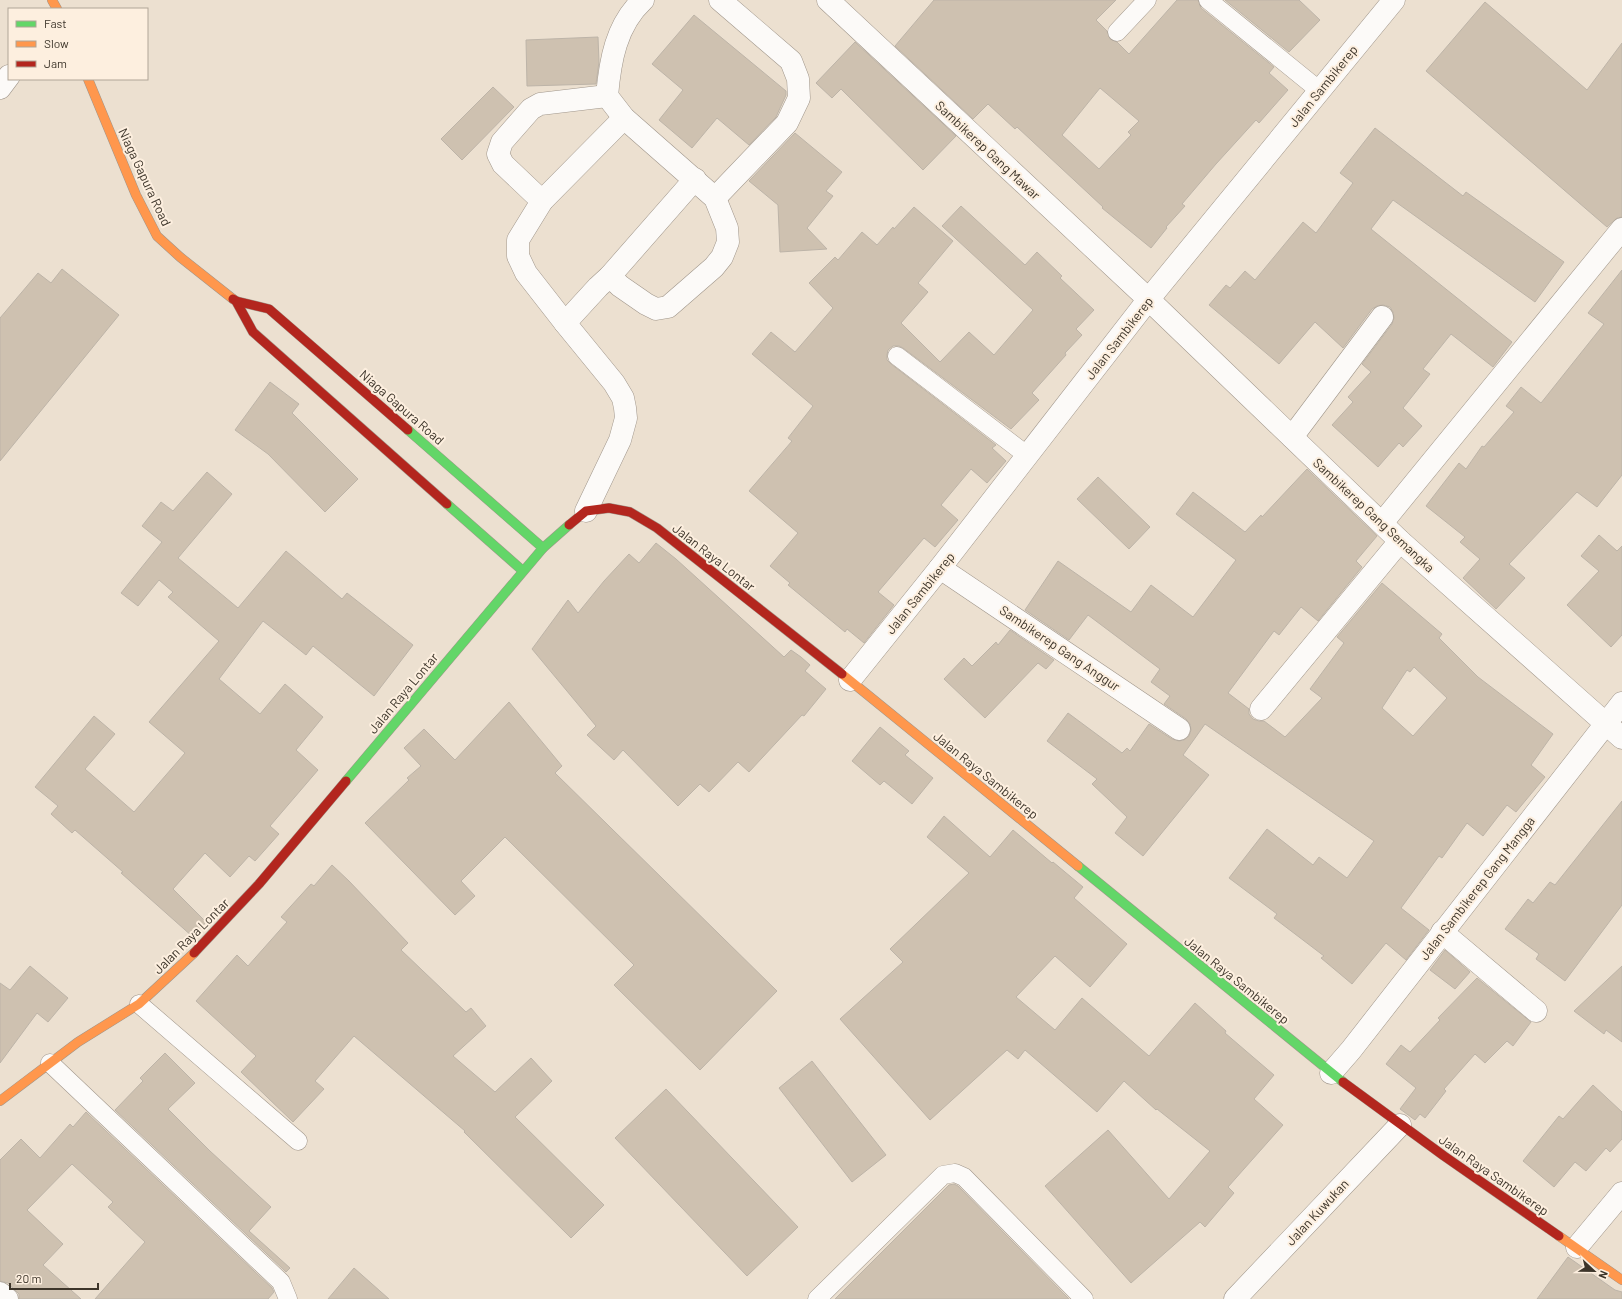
<svg xmlns="http://www.w3.org/2000/svg" width="1622" height="1299" font-family="Barlow,sans-serif">
<style>
.building{fill:#cec1b0;stroke:#bdb4a8;fill-rule:evenodd}
.lines{fill:none;stroke-linecap:round;stroke-linejoin:round}
.lane-casing{stroke:#a0968b;stroke-width:19}
.street-casing{stroke:#a0968b;stroke-width:23}
.fast-casing{stroke:#a0968b;stroke-width:10}
.slow-casing{stroke:#a0968b;stroke-width:10}
.jam-casing{stroke:#a0968b;stroke-width:10}
.lane{stroke:#fcfaf8;stroke-width:18}
.street{stroke:#fcfaf8;stroke-width:22}
.fast{stroke:#63d668;stroke-width:9}
.slow{stroke:#ff974d;stroke-width:9}
.jam{stroke:#b3261e;stroke-width:9}
.labels{text-anchor:middle;dominant-baseline:central;stroke-width:4;stroke-linejoin:round;paint-order:stroke}
.street-label{font-size:13px;fill:#3d352a;stroke:#fdefdf}
</style>
<rect width="100%" height="100%" fill="#ece0d0"/>
<g class="building">
<path d="M934,0h182l-20,20 11,11 3,8 7,3 12,12 48,-54h21l3,8 73,59 -5,6 19,17 -29,33 -3,-3 -40,44 -34,40 3,2 -19,21 1,1 -16,20 -49,-40 1,-1 -86,-80 -2,2 -27,-25 -15,15 -78,-73zM1100,88l39,33 -11,11 3,3 -32,34 -37,-34z"/>
<path d="M1225,0h74l21,20 -31,32z"/>
<path d="M1485,2l102,88 35,-47v174l-5,1 -10,9 -181,-156z"/>
<path d="M694,15l92,76v4l-10,22 -27,28 -32,-27 -25,30 -33,-28 24,-30 -31,-26z"/>
<path d="M598,37l1,25 -3,22 -69,2 -1,-46z"/>
<path d="M855,42l101,94 -33,34 -82,-81 -9,9 -16,-15z"/>
<path d="M493,87l21,20 -52,53 -21,-21z"/>
<path d="M1375,128l88,68 3,-4 98,70 -29,40 -142,-102 -22,29 141,113 -19,25 -42,-33 -28,35 7,5 -27,34 19,18 -19,21 -4,-4 -21,24 -46,-42 21,-23 -5,-5 23,-25 -9,-8 30,-40 2,-6 -1,-6 -3,-5 -7,-2 -6,1 -5,3 -29,39 -28,-26 -36,42 -70,-59 17,-20 4,3 15,-17 10,9 48,-58 13,11 37,-50 -13,-10z"/>
<path d="M795,133l47,39 -16,19 7,5 -26,32 20,21 -47,3 -2,-47 -29,-24z"/>
<path d="M961,206l64,59 12,-13 25,24 -2,2 34,32 -18,19 6,6 -17,18 1,2 -34,38 7,7 -28,29 -108,-81 -4,-2h-6l-5,4 -1,5v5l4,4 105,81 -4,3 14,13 -19,22 -16,-14 -30,36 17,15 -23,27 -11,-9 -46,54 16,13 -30,38 -17,-14 -2,3 -57,-47 2,-2 -20,-17 28,-33 -49,-42 43,-50 -4,-3 25,-32 -61,-52 19,-22 24,20 38,-44 -24,-25 26,-26 3,3 24,-28 15,13 16,-18 1,2 20,-22 39,34 -35,42 10,9 -27,31 39,39 29,-30 25,23 39,-45 -91,-84z"/>
<path d="M62,269l57,46 -119,146v-143l38,-45 13,10z"/>
<path d="M1622,270v205l-25,32 -20,-15 -68,72 16,14 -29,31 -33,-31 17,-19 -20,-17 5,-5 -39,-31 33,-43 7,6 16,-23 2,1 30,-35 -8,-6 15,-19 20,16 63,-79 -16,-11z"/>
<path d="M270,382l29,22 -7,9 66,66 -33,33 -57,-58 -33,-24z"/>
<path d="M1307,469l70,67 -21,25 6,6 -44,54 -17,-14 -22,28 -5,-4 -46,62 21,16v5l4,5 6,2h5l21,16 37,-39 -12,-9 34,-46 -7,-6 45,-54 60,51 -3,4 39,39 75,57 -22,31 14,12 -29,35 -9,-7 -24,31 -16,-13 -25,35 -3,-2 -38,52 28,22 -23,30 -20,-17 -34,41 -31,-26 3,-2 -50,-38 3,-4 -48,-36 38,-49 46,36 6,-8 28,21 27,-37 -169,-117 -22,31 26,20 -66,81 -28,-23 12,-16 -35,-33 5,-5 -50,-38 21,-28 54,40 5,-5 3,3 19,-27 23,15 7,2 5,-1 5,-4 2,-6 -1,-6 -4,-5 -22,-15 6,-8 -19,-14 9,-13 -72,-54 -19,25 -44,-30 33,-49 73,51 20,-27 42,32 43,-57 -60,-46 17,-22 52,40 16,-17 1,2zM1414,667l33,31 -34,38 -31,-28 25,-38 3,2z"/>
<path d="M207,472l25,22 -54,64 60,50 48,-57 56,48 5,-6 66,52 -39,51 -61,-50 -7,9 -43,-34 -44,58 41,35 25,-30 38,33 -27,33 22,20 -48,56 9,8 -24,27 -6,-5 -19,21 -25,-24 -32,36 33,33 -13,15 -72,-64 2,-1 -48,-42 -3,3 -21,-19 7,-8 -23,-19 59,-71 21,18 -30,35 49,43 51,-59 -36,-31 70,-81 -51,-44 5,-5 -14,-12 -21,26 -17,-13 41,-51 -20,-16 19,-24 12,9z"/>
<path d="M1098,477l52,50 -21,22 -52,-50z"/>
<path d="M1599,535l18,16 5,-5v89l-11,12 -44,-42 32,-34 -18,-15z"/>
<path d="M656,543l20,16 108,98 7,-7 10,7 9,8 -5,6 21,18 -22,27 -2,-1 -53,57 -11,-10 -29,30 -9,-8 -22,22 -55,-56 -9,10 -27,-25 9,-9 -64,-77 36,-49 10,13 26,-32 25,-27 10,9z"/>
<path d="M1010,630l44,30 -8,9 -8,-6 -53,55 -41,-39 20,-21 8,8 24,-24 2,3z"/>
<path d="M509,702l53,64 -7,7 222,218 -77,79 -86,-85 20,-20 -129,-128 -44,44 14,15 -20,19 -90,-92 44,-43 -2,-2 14,-12 -17,-18 20,-19 31,31z"/>
<path d="M880,727l29,24 -4,4 28,23 -21,26 -28,-23 -4,4 -28,-24z"/>
<path d="M1622,801v104l-57,76 -29,-22 3,-5 -34,-25 23,-30 5,4 17,-21 5,3z"/>
<path d="M944,816l46,41 23,-27 39,33 1,-1 30,25 -9,11 53,46 -37,43 -35,-31 -39,41 39,33 27,-32 67,58 46,-53 31,28 -1,2 49,42 -20,24 29,26 -55,62 6,6 -29,34 -5,-5 -69,61 -86,-97 63,-56 61,69 41,-48 -53,-42 -1,1 -32,-29 -27,31 -72,-62 -7,9 -11,-9 -77,70 -90,-101 63,-57 -13,-13 79,-76 -42,-36z"/>
<path d="M332,865l17,16 59,62 -7,7 65,62 5,-4 15,18 -33,30 42,36 36,-34 21,23 -37,36 89,88 -33,33 -107,-106 1,-1 -111,-95 -39,45 9,8 -31,33 -52,-50 15,-16 -60,-55 41,-46 11,11 39,-44 -6,-5 30,-33 3,2z"/>
<path d="M1445,950l25,22 -15,17 -25,-19z"/>
<path d="M30,966l38,32 -20,24 -11,-9 -37,50v-80l10,7z"/>
<path d="M1622,966v76l-16,-12 -2,4 -30,-23z"/>
<path d="M1477,978l54,44 -18,24 -6,-5 -22,22 -10,-9 -31,35 2,2 -21,27 -5,-4 -5,6 -15,-11 16,-21 -30,-24 15,-19 9,7 30,-32 -2,-2z"/>
<path d="M165,1053l30,30 -27,26 42,42 61,56 -22,24 41,37 -4,4 -171,-162 28,-29 -3,-3z"/>
<path d="M812,1061l74,94 -34,27 -73,-94z"/>
<path d="M1593,1085l29,27v27l-12,13 -4,-4 -20,23 -11,-9 -21,25 -31,-26 36,-45 4,3z"/>
<path d="M666,1089l132,138 -51,49 -132,-138z"/>
<path d="M86,1112l186,176 2,4 -6,7h-173l50,-57 -37,-35 5,-5 -41,-38 -45,46 36,34 -20,21 38,34h-62v-5l-11,-11 -8,-2v-121l21,-21 19,19 30,-34 3,3z"/>
<path d="M954,1184l4,2 111,113h-234l114,-114z"/>
<path d="M1568,1257l47,33 7,2v7h-85z"/>
<path d="M354,1268l35,31h-61z"/>
</g>
<g class="lines">
<g class="lane-casing">
<g id="lane">
<path d="M1208,0l112,91"/>
<path d="M1117,32l30,-32"/>
<path d="M897,356l131,100"/>
<path d="M139,1004l159,137"/>
<path d="M50,1063l231,219 7,17"/>
<path d="M817,1299l126,-124 12,-2 9,4 120,122"/>
</g>
</g>
<g class="street-casing">
<g id="street">
<path d="M828,0l317,296 255,245 222,197"/>
<path d="M0,88l9,-12"/>
<path d="M715,198l72,-75 12,-25 -1,-19 -7,-18 -71,-61"/>
<path d="M542,201l-39,-37 -5,-10 4,-12 29,-33 9,-5 67,-8"/>
<path d="M610,276l85,-97"/>
<path d="M565,323l-39,-50 -8,-17v-16l24,-39 82,-83"/>
<path d="M1292,437l90,-120"/>
<path d="M586,511l34,-71 6,-22 -1,-10 -2,-10 -9,-15 -49,-60 33,-36 12,-11 10,10 26,18 10,5 12,-2 46,-40 8,-10 6,-15 -1,-14 -12,-30 -91,-80 -17,-22c3,-35 9,-71 36,-96"/>
<path d="M1382,523l240,-294"/>
<path d="M940,568l239,161"/>
<path d="M850,680l90,-112 208,-268 246,-300"/>
<path d="M1261,709l139,-168"/>
<path d="M1442,932l94,79"/>
<path d="M1331,1073l20,-23 271,-347"/>
<path d="M1577,1247l45,-54"/>
<path d="M0,1293l7,6"/>
<path d="M1235,1299l165,-174"/>
</g>
</g>
<g class="fast-casing">
<g id="fast">
<path d="M408,430l135,118"/>
<path d="M447,504l76,67"/>
<path d="M346,781l197,-233 26,-23"/>
<path d="M1078,866l265,216"/>
</g>
</g>
<g class="slow-casing">
<g id="slow">
<path d="M52,0l5,9"/>
<path d="M88,79l48,116 21,41 23,21 53,42"/>
<path d="M842,674l236,192"/>
<path d="M0,1101l78,-59 61,-38 55,-51"/>
<path d="M1559,1236l63,44"/>
</g>
</g>
<g class="jam-casing">
<g id="jam">
<path d="M233,299l3,2 17,31 194,172"/>
<path d="M236,301l33,8 139,121"/>
<path d="M569,525l17,-14 23,-3 21,4 27,16 185,146"/>
<path d="M194,953l65,-69 87,-103"/>
<path d="M1343,1082l101,74 115,80"/>
</g>
</g>
<use href="#lane" class="lane"/>
<use href="#street" class="street"/>
<use href="#fast" class="fast"/>
<use href="#slow" class="slow"/>
<use href="#jam" class="jam"/>
</g>
<g class="labels">
<g class="street-label">
<text transform="translate(1323 86) rotate(-51)">Jalan Sambikerep</text>
<text transform="translate(988 150) rotate(43)">Sambikerep Gang Mawar</text>
<text transform="translate(145 177) rotate(65)">Niaga Gapura Road</text>
<text transform="translate(1119 338) rotate(-52)">Jalan Sambikerep</text>
<text transform="translate(402 407) rotate(41)">Niaga Gapura Road</text>
<text transform="translate(1374 515) rotate(43)">Sambikerep Gang Semangka</text>
<text transform="translate(714 557) rotate(38)">Jalan Raya Lontar</text>
<text transform="translate(920 593) rotate(-51)">Jalan Sambikerep</text>
<text transform="translate(1060 648) rotate(34)">Sambikerep Gang Anggur</text>
<text transform="translate(403 693) rotate(-50)">Jalan Raya Lontar</text>
<text transform="translate(986 775) rotate(39)">Jalan Raya Sambikerep</text>
<text transform="translate(1477 888) rotate(-52)">Jalan Sambikerep Gang Mangga</text>
<text transform="translate(191 936) rotate(-45)">Jalan Raya Lontar</text>
<text transform="translate(1237 980) rotate(39)">Jalan Raya Sambikerep</text>
<text transform="translate(1494 1175) rotate(35)">Jalan Raya Sambikerep</text>
<text transform="translate(1317 1212) rotate(-47)">Jalan Kuwukan</text>
</g>
</g>
<rect x="8" y="8" width="140" height="72" fill="#fdefdf" stroke="#b0a597"/>
<rect x="16" y="21" width="20" height="6" fill="#63d668" stroke="#b0a597"/>
<text x="44" y="28" font-size="12" fill="#3d352a">Fast</text>
<rect x="16" y="41" width="20" height="6" fill="#ff974d" stroke="#b0a597"/>
<text x="44" y="48" font-size="12" fill="#3d352a">Slow</text>
<rect x="16" y="61" width="20" height="6" fill="#b3261e" stroke="#b0a597"/>
<text x="44" y="68" font-size="12" fill="#3d352a">Jam</text>
<g transform="translate(1594 1271) rotate(112)" stroke="#fdefdf" stroke-width="3" paint-order="stroke">
<path d="M0-3L7 15L0 10L-7 15Z" fill="#3d352a"/>
<text y="-6" font-size="11" font-weight="bold" text-anchor="middle" fill="#3d352a">N</text>
</g>
<path d="M10 1283v6h88v-6" fill="none" stroke="#3d352a" stroke-width="2"/>
<text x="16" y="1283" font-size="12" fill="#3d352a" stroke="#fdefdf" stroke-width="3" paint-order="stroke">20 m</text>
</svg>
